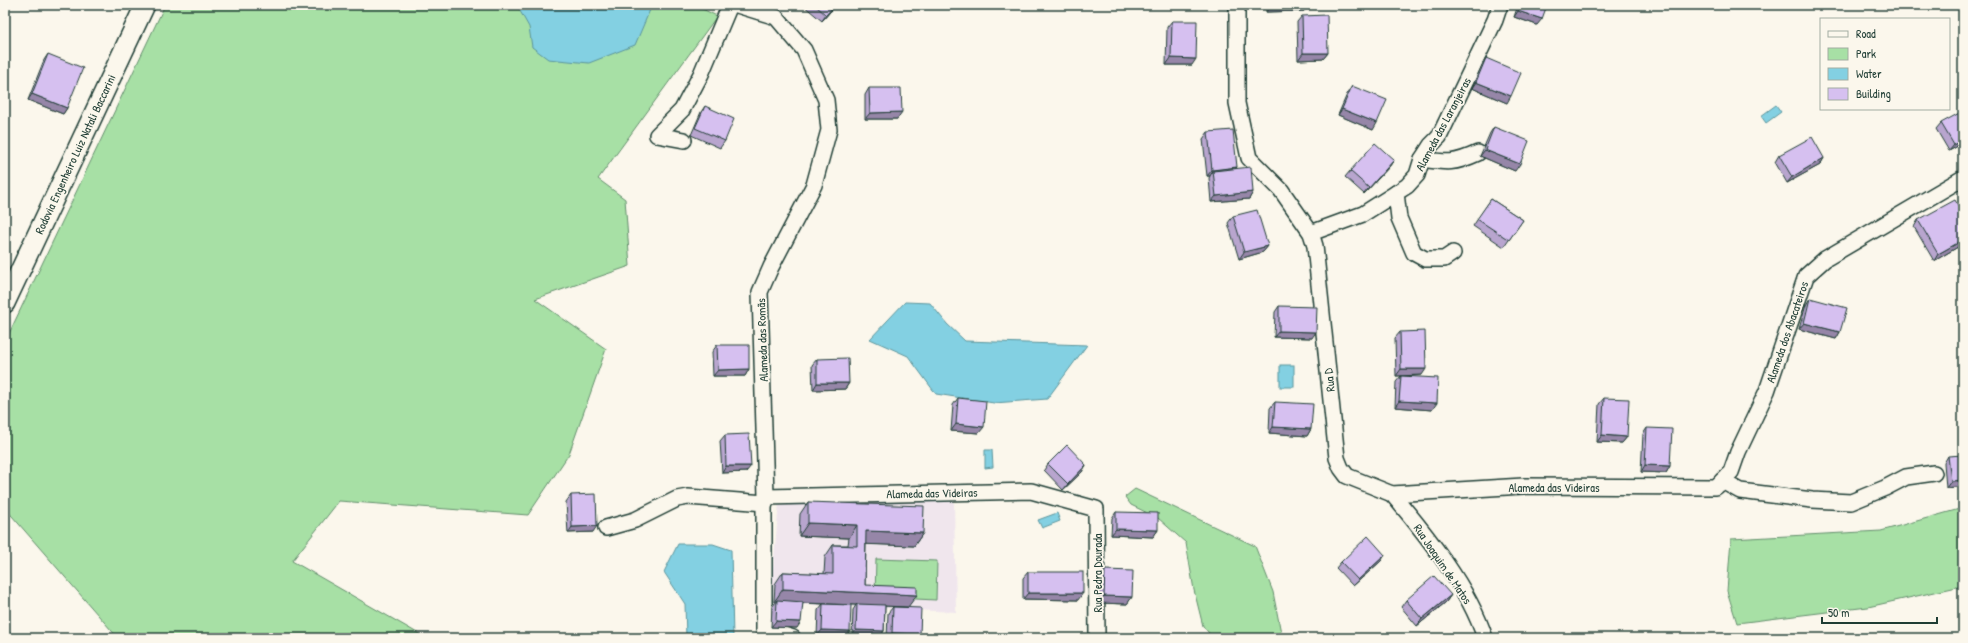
<svg xmlns="http://www.w3.org/2000/svg" width="1968" height="643" font-family="'Patrick Hand',sans-serif">
<style>
.built{fill:#f0e6ed}
.green{fill:#a7e0a5;stroke:#638e6c}
.water{fill:#83d0e2;stroke:#5b959c}
.lines{fill:none;stroke-linecap:round;stroke-linejoin:round}
.minor-casing{stroke:#1f3d34;stroke-width:18}
.major-casing{stroke:#1f3d34;stroke-width:22}
.minor{stroke:#fbf7ec;stroke-width:15}
.major{stroke:#fbf7ec;stroke-width:19}
.wall{fill:#b8a5ce;stroke:#1f3d34}
.shaded-wall{fill:#9686a8;stroke:#1f3d34}
.building{fill:#d6c0f0;stroke:#1f3d34}
.labels{text-anchor:middle;dominant-baseline:central;stroke-width:3.5;stroke-linejoin:round;paint-order:stroke}
.street-label{font-size:12px;fill:#1f3d34;stroke:#fbf7ec}
</style>
<rect width="100%" height="100%" fill="#fbf7ec"/>
<filter id="ink" filterUnits="userSpaceOnUse"><feTurbulence type="fractalNoise" baseFrequency=".025" numOctaves="2"/><feDisplacementMap in="SourceGraphic" scale="8" xChannelSelector="R" yChannelSelector="G"/><feConvolveMatrix kernelMatrix="1 2 1 2 8 2 1 2 1" color-interpolation-filters="sRGB"/></filter>
<g filter="url(#ink)">
<path class="built" d="M954,501l2,111 -186,-9 9,-100z"/>
<g class="green">
<path d="M165,5h529l23,11 -119,163 27,20 5,67 -95,33 71,50 -37,105 -41,61 -189,-14 -47,60 134,77h-308l-113,-130v-166z"/>
<path d="M1135,489l120,57 18,46 9,46h-69l-10,-12 -9,-36 -8,-47 -28,-25 -27,-13 -6,-8z"/>
<path d="M1963,508v82l-6,-3 -89,20 -131,16 -10,-32 4,-52 150,-8z"/>
<path d="M876,559l61,2 -1,39 -61,-3z"/>
</g>
<g class="water">
<path d="M521,5h131l-17,40 -46,18 -41,-4 -16,-12 -3,-20 -9,-16z"/>
<path d="M1776,105l5,7 -15,11 -5,-7z"/>
<path d="M905,302l25,1 17,21 18,17 122,4 -40,54 -53,4 -58,-9 -28,-38 -38,-17z"/>
<rect x="1280" y="365" width="14" height="22"/>
<path d="M985,450h7l1,17 -8,1z"/>
<path d="M1057,513l3,8 -18,7 -4,-8z"/>
<path d="M678,544h35l18,6 2,88h-47l-1,-34 -21,-32z"/>
</g>
<g class="lines">
<g class="minor-casing">
<g id="minor">
<path d="M737,5l39,12 28,33 22,50 3,30 -15,55 -43,82 -11,25 6,205 -2,11v130"/>
<path d="M1237,5v98l12,55 32,32 30,43 4,13 22,212 4,10 6,8 45,18 131,-8 193,1 15,-15 7,-20 29,-61 39,-115 19,-17 138,-81"/>
<path d="M684,140l-27,-5 25,-25 19,-36 29,-69"/>
<path d="M1422,159c26,4 32,5 56,-6"/>
<path d="M1396,193l3,25 15,35 11,6h19l9,-6"/>
<path d="M1311,233l52,-19 44,-28 10,-11 5,-16 9,-14 8,-8 56,-117 5,-15"/>
<path d="M1722,481l18,10 72,9 39,2 34,-14 21,-11 28,-4"/>
<path d="M1392,494c34,40 77,94 93,144"/>
<path d="M766,497l265,-6 65,18 1,129"/>
<path d="M606,528l29,-8 42,-21 11,-2 77,6"/>
<path d="M765,629l28,9"/>
</g>
</g>
<g class="major-casing">
<path id="major" d="M5,303l140,-298"/>
</g>
<use href="#minor" class="minor"/>
<use href="#major" class="major"/>
</g>
<g class="wall">
<path d="M803,5h33l-14,16z"/>
<path d="M1266,5h42l-4,6 -38,1z"/>
<path d="M1518,5h29l-10,20 -23,-8z"/>
<path d="M1302,16l26,37 -5,6 -25,1 -1,-38z"/>
<path d="M1172,21l20,44h-26l1,-38z"/>
<path d="M48,54l19,54 -4,6 -35,-14 16,-40z"/>
<path d="M1486,58l21,45 -35,-15 10,-23z"/>
<path d="M1352,86l21,44 -35,-15 10,-23z"/>
<path d="M869,88l28,31h-32v-24z"/>
<path d="M705,106l20,35 -5,7 -29,-13 10,-23z"/>
<path d="M1941,123l22,20 -14,8 -13,-22z"/>
<path d="M1494,127l21,44 -35,-15 10,-23z"/>
<path d="M1208,132l29,35 -2,2 18,23 -4,7 -38,3 -2,-24 1,-2h-3l-4,-37z"/>
<path d="M1779,155l45,3 -4,7 -33,18 -12,-21z"/>
<path d="M1394,160l-5,7 -25,27 -19,-17 5,-6z"/>
<path d="M1963,194v9l-3,-5z"/>
<path d="M1491,199l32,21 -19,27 -31,-21z"/>
<path d="M1963,214v30l-29,17 -20,-34 4,-7z"/>
<path d="M1233,216l35,30 -5,6 -24,7 -11,-36z"/>
<path d="M1810,298l30,34 -4,7 -37,-10 7,-24z"/>
<path d="M1279,306l33,32 -38,-1 1,-25z"/>
<path d="M1400,332l22,43 -26,1 -1,-38z"/>
<path d="M717,345l32,24 -4,7h-32l-1,-24z"/>
<path d="M817,359l32,24 -4,6 -32,1 -1,-25z"/>
<path d="M1401,376l31,34 -37,-3 1,-25z"/>
<path d="M958,398l21,35 -28,-2 2,-26z"/>
<path d="M1604,398l23,39 -5,6 -25,-1 2,-38z"/>
<path d="M1275,402l36,27 -4,7 -38,-3 1,-25z"/>
<path d="M1647,428l23,38 -4,7 -25,-1 2,-38z"/>
<path d="M725,435l21,37 -24,1 -2,-32z"/>
<path d="M1948,456l15,30 -17,2 -2,-25z"/>
<path d="M1048,464l38,1 -4,7 -19,18 -19,-20z"/>
<path d="M571,495l22,37 -25,1 -2,-31z"/>
<path d="M808,502l115,31 -9,13 -48,-2 -1,41 43,22 -23,-1 -1,25 -4,6 -28,-1 1,-26 3,-5 -20,-1 14,27 -4,6 -29,-1 1,-26 5,-6 -20,-1 -6,25 -26,-1 1,-20 4,-5h-2l1,-18 8,-12 41,2 1,-17 8,-12h15l1,-7 -50,-2 1,-22z"/>
<path d="M1116,512l42,18 -5,7 -42,-2 1,-17z"/>
<path d="M1385,555l-4,6 -28,25 -17,-18 5,-6z"/>
<path d="M1105,570l27,27 -5,7 -28,-1 1,-26z"/>
<path d="M1028,572l50,28 -55,-1v-21z"/>
<path d="M1451,595l-5,7 -29,24 -16,-19 5,-7z"/>
<path d="M893,607l27,27 -3,4h-30l1,-25z"/>
</g>
<g class="shaded-wall">
<path d="M835,5h1l-14,16 4,-6z"/>
<path d="M1271,5h37l-4,6 -38,1z"/>
<path d="M1518,11l24,8 -5,6 -23,-8z"/>
<path d="M1303,53h25l-5,6 -25,1z"/>
<path d="M1171,58l25,1 -4,6h-26z"/>
<path d="M1476,82l35,14 -4,7 -35,-15z"/>
<path d="M32,94l35,14 -4,6 -35,-14z"/>
<path d="M1342,109l35,14 -4,7 -35,-15z"/>
<path d="M902,112l-5,7h-32l5,-6z"/>
<path d="M1963,140v3l-14,8 5,-6z"/>
<path d="M1485,150l35,14 -5,7 -35,-15z"/>
<path d="M1824,158l-4,7 -33,18 5,-6z"/>
<path d="M1394,160l-5,7 -25,27 5,-6z"/>
<path d="M1237,167l-5,7 -19,-3 -3,5h-3l5,-6z"/>
<path d="M1253,192l-4,7 -38,3 5,-6z"/>
<path d="M1963,240v4l-29,17 4,-7z"/>
<path d="M1268,246l-5,6 -24,7 5,-7z"/>
<path d="M1804,323l36,9 -4,7 -37,-10z"/>
<path d="M1279,331l37,1 -4,6 -38,-1z"/>
<path d="M749,369l-4,7h-32l5,-6z"/>
<path d="M1401,369h25l-4,6 -26,1z"/>
<path d="M817,383h32l-4,6 -32,1z"/>
<path d="M1399,401l38,2 -5,7 -37,-3z"/>
<path d="M956,424l28,3 -5,6 -28,-2z"/>
<path d="M1273,427l38,2 -4,7 -38,-3z"/>
<path d="M1602,435l25,2 -5,6 -25,-1z"/>
<path d="M1086,465l-4,7 -19,18 5,-6z"/>
<path d="M1645,465l25,1 -4,7 -25,-1z"/>
<path d="M726,466h25l-5,6 -24,1z"/>
<path d="M1963,480v6l-17,2 5,-7z"/>
<path d="M808,523l49,2 -8,13 -50,-2z"/>
<path d="M597,526l-4,6 -25,1 4,-6z"/>
<path d="M1116,529l42,1 -5,7 -42,-2z"/>
<path d="M866,531l57,2 -9,13 -56,-2z"/>
<path d="M1385,555l-4,6 -28,25 5,-6z"/>
<path d="M783,589l134,6 -9,12 -51,-2v-1l-1,1 -79,-3v-2l-1,2h-2z"/>
<path d="M1028,593h55l-5,7 -55,-1z"/>
<path d="M1451,595l-5,7 -29,24 5,-7z"/>
<path d="M1104,596l28,1 -5,7 -28,-1z"/>
<path d="M776,621l25,1 -4,6 -26,-1z"/>
<path d="M822,630l28,1 -4,6 -29,-1z"/>
<path d="M856,630l28,1 -4,6 -28,-1z"/>
<path d="M892,633l28,1 -3,4h-29z"/>
</g>
<g class="building">
<path d="M815,5h20l-9,10z"/>
<path d="M1520,5h27l-5,14 -24,-8z"/>
<path d="M1327,15l1,38h-25l-1,-37z"/>
<path d="M1172,21h25l-1,38 -25,-1z"/>
<path d="M48,54l35,14 -16,40 -35,-14z"/>
<path d="M1486,58l35,15 -10,23 -35,-14z"/>
<path d="M1352,86l35,14 -10,23 -35,-14z"/>
<path d="M869,88h32l1,24 -32,1z"/>
<path d="M705,106l29,13 -9,22 -30,-13z"/>
<path d="M1963,111v29l-9,5 -13,-22z"/>
<path d="M1494,127l35,14 -9,23 -35,-14z"/>
<path d="M1233,130l4,37 -25,3 -4,-38z"/>
<path d="M1812,137l12,21 -32,19 -13,-22z"/>
<path d="M5,141l4,1 -4,10z"/>
<path d="M1375,143l19,17 -25,28 -19,-17z"/>
<path d="M1251,167l2,25 -37,4 -3,-25z"/>
<path d="M1491,199l32,21 -14,20 -32,-21z"/>
<path d="M1955,200l8,14v26l-25,14 -20,-34z"/>
<path d="M1257,210l11,36 -24,6 -11,-36z"/>
<path d="M1810,298l37,10 -7,24 -36,-9z"/>
<path d="M1279,306l38,1 -1,25 -37,-1z"/>
<path d="M1425,331l1,38h-25l-1,-37z"/>
<path d="M717,345h32v24l-31,1z"/>
<path d="M848,358l1,25h-32v-24z"/>
<path d="M1401,376l37,2 -1,25 -38,-2z"/>
<path d="M958,398l28,3 -2,26 -28,-3z"/>
<path d="M1604,398l25,1 -2,38 -25,-2z"/>
<path d="M1275,402l38,2 -2,25 -38,-2z"/>
<path d="M1647,428l25,1 -2,37 -25,-1z"/>
<path d="M749,434l2,32h-25l-1,-31z"/>
<path d="M1067,445l19,20 -18,19 -20,-20z"/>
<path d="M1963,455v25l-12,1 -3,-25z"/>
<path d="M596,494l1,32 -25,1 -1,-32z"/>
<path d="M808,502l116,4 -1,27 -57,-2 -1,54 52,2v8l-134,-6v-17l50,2v-29l24,1v-21l-49,-2z"/>
<path d="M1116,512l42,1v17l-42,-1z"/>
<path d="M1368,536l17,19 -27,25 -17,-18z"/>
<path d="M1105,570l28,1 -1,26 -28,-1z"/>
<rect x="1028" y="572" width="55" height="21"/>
<path d="M1434,576l17,19 -29,24 -16,-19z"/>
<path d="M777,600l26,2 -2,20 -25,-1z"/>
<path d="M823,604l28,1 -1,26 -28,-1z"/>
<path d="M857,604l28,1 -1,26 -28,-1z"/>
<path d="M893,607l28,1 -1,26 -28,-1z"/>
</g>
</g>
<g class="labels">
<g class="street-label">
<text transform="translate(1443 124) rotate(-62)">Alameda das Laranjeiras</text>
<text transform="translate(75 154) rotate(-65)">Rodovia Engenheiro Luiz Natali Baccarini</text>
<text transform="translate(1787 332) rotate(-71)">Alameda dos Abacateiros</text>
<text transform="translate(762 340) rotate(-92)">Alameda das Romãs</text>
<text transform="translate(1329 380) rotate(-96)">Rua D</text>
<text x="1554" y="487">Alameda das Videiras</text>
<text transform="translate(932 493) rotate(-1)">Alameda das Videiras</text>
<text transform="translate(1443 564) rotate(56)">Rua Joaquim de Matos</text>
<text transform="translate(1097 573) rotate(-90)">Rua Pedra Dourada</text>
</g>
</g>
<rect width="1968" height="643" fill="none" stroke="#fbf7ec" stroke-width="20"/>
<rect x="10" y="10" width="1948" height="623" fill="none" stroke="#1f3d34" stroke-width="1.5" filter="url(#ink)"/>
<rect x="1820" y="18" width="130" height="92" fill="#fbf7ec" stroke="#a3ada2"/>
<rect x="1828" y="31" width="20" height="6" fill="#fbf7ec" stroke="#a3ada2"/>
<text x="1856" y="38" font-size="12" fill="#1f3d34">Road</text>
<rect x="1828" y="48" width="20" height="12" fill="#a7e0a5" stroke="#a3ada2"/>
<text x="1856" y="58" font-size="12" fill="#1f3d34">Park</text>
<rect x="1828" y="68" width="20" height="12" fill="#83d0e2" stroke="#a3ada2"/>
<text x="1856" y="78" font-size="12" fill="#1f3d34">Water</text>
<rect x="1828" y="88" width="20" height="12" fill="#d6c0f0" stroke="#a3ada2"/>
<text x="1856" y="98" font-size="12" fill="#1f3d34">Building</text>
<path d="M1822 617v6h115v-6" fill="none" stroke="#1f3d34" stroke-width="2"/>
<text x="1828" y="617" font-size="12" fill="#1f3d34" stroke="#fbf7ec" stroke-width="3" paint-order="stroke">50 m</text>
</svg>
